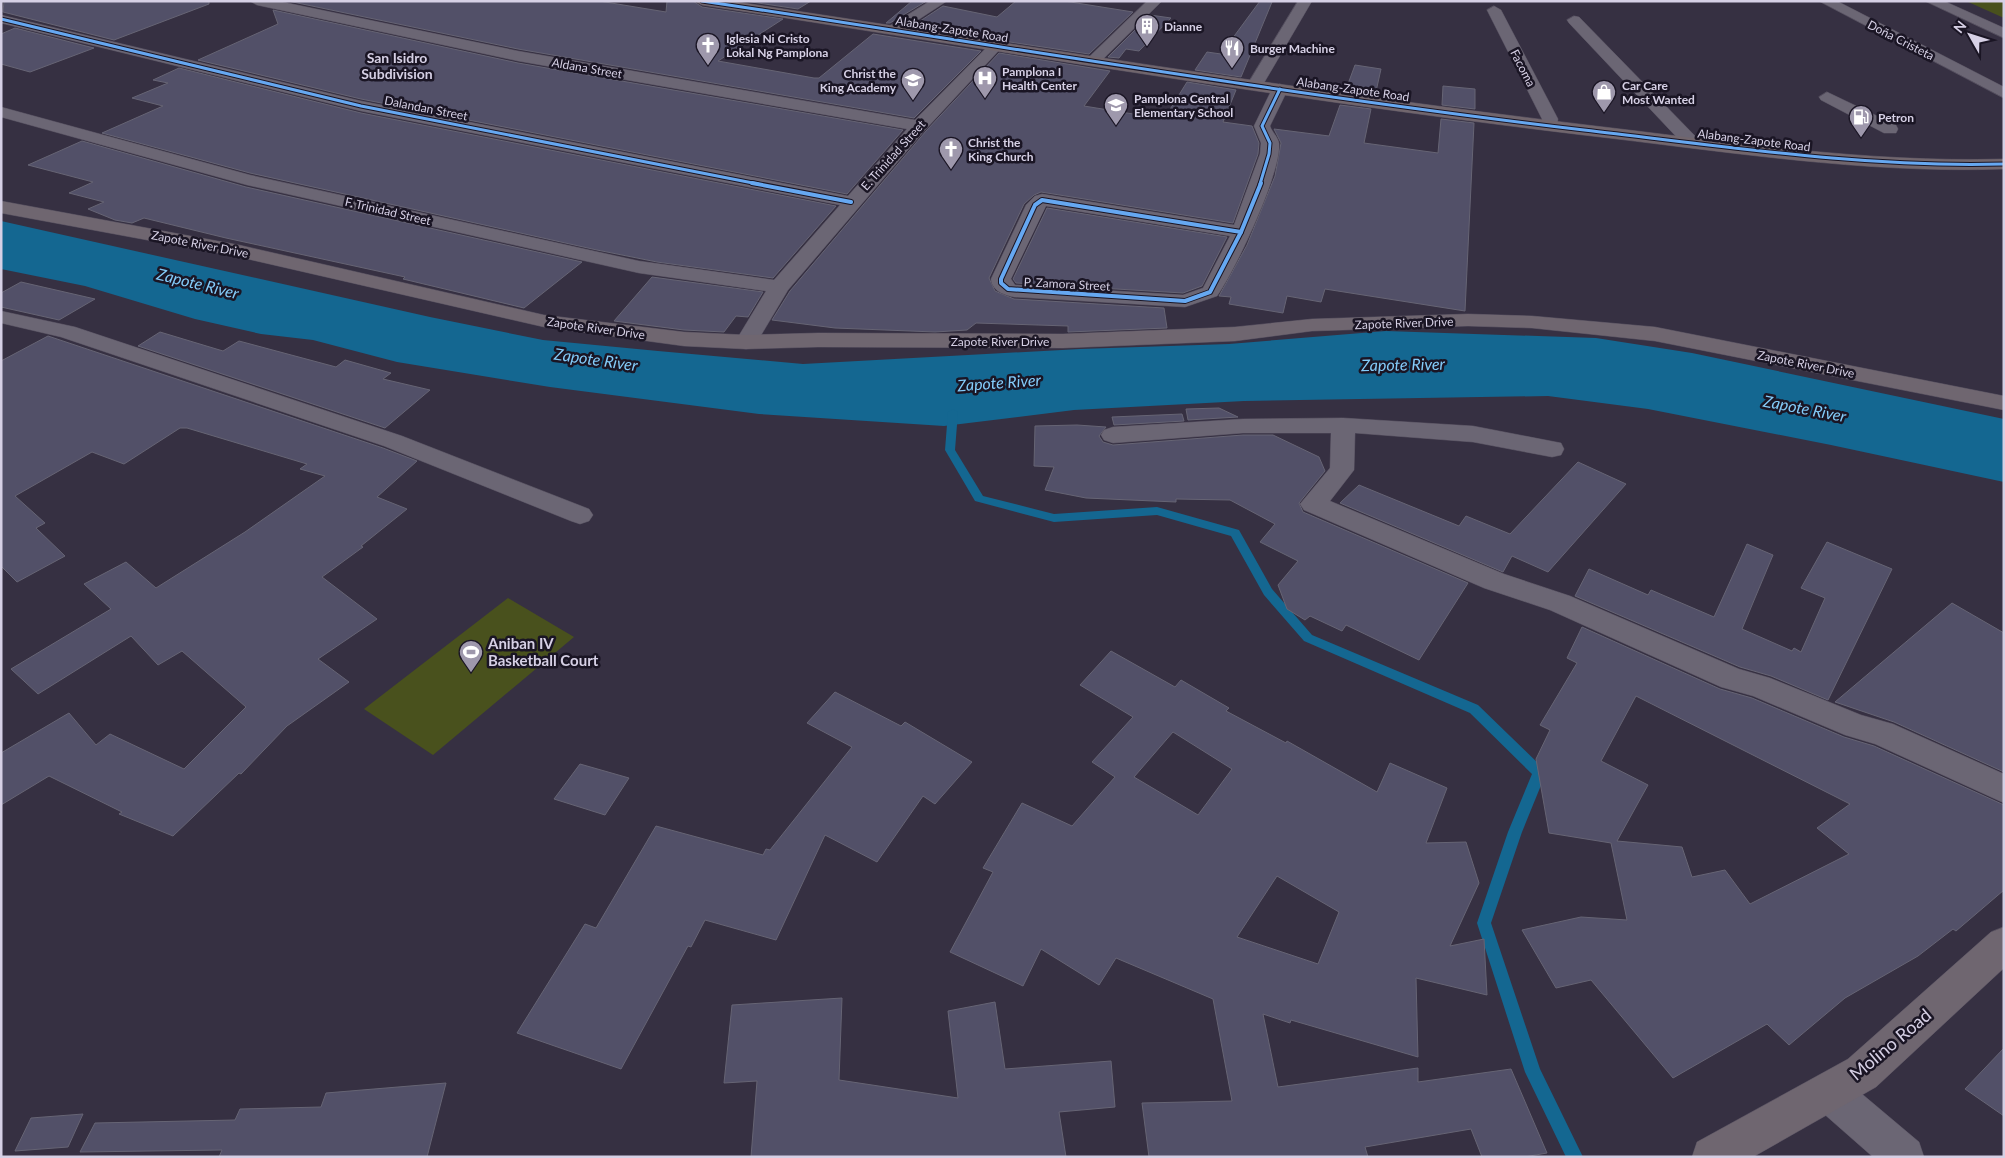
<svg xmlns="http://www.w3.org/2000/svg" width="2005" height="1158" font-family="Lato,sans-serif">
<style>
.green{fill:#49511d}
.water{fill:#146791}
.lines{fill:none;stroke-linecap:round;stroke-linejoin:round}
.stream{fill:#146791;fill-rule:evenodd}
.building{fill:#525068;stroke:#666474;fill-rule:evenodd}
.minor-casing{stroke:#534d5d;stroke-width:1}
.major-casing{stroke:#534d5d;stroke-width:1}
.highway-casing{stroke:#534d5d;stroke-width:1}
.minor{fill:#6b6674;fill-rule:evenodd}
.major{fill:#6f6670;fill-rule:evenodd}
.highway{fill:#71666d;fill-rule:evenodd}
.cycleway-far1-casing{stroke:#1a1524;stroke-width:5}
.cycleway-casing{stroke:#1a1524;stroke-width:6}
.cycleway-far1{stroke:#66a8f1;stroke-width:3}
.cycleway{stroke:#66a8f1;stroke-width:4}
.labels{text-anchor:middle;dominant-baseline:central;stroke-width:5;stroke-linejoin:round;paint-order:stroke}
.far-poi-label{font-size:12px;font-weight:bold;fill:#d6d0e5;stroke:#1a1524;text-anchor:start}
.far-street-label{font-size:12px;fill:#d6d0e5;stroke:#1a1524}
.far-neighbourhood-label{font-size:14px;font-weight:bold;fill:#d6d0e5;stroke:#1a1524}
.poi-label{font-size:15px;font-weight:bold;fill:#d6d0e5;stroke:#1a1524;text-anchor:start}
.water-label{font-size:16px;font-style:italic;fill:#84ccfa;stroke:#1a1524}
.near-street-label{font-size:18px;fill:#d6d0e5;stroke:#1a1524}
</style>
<rect width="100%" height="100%" fill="#363042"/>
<g class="green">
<path d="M1966,1h38v17z"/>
<path d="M508,598l66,39 -141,118 -69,-46z"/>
</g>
<path class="water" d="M1,221l429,96 113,23 115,11 145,13 277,-15 149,-5 157,-13 210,7 96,15 312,66v63l-173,-37 -183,-36 -100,-13 -304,5 -170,9 -130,16 -185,-12 -209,-27 -153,-25 -84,-22 -52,-6 -66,-15 -110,-33 -84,-17z"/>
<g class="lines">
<path class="stream" d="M953,409l5,3 -3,38 28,46 71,18 103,-7 82,23 33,59 40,46 166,70 66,64 2,4 -24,59 -31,91 49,146 43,88h-17l-41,-85 -48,-149 31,-91 24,-58 -62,-61 -166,-72 -40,-46 -33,-59 -74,-21 -103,7 -79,-21 -30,-51 3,-38z"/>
</g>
<g class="building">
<path d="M4,1h205v3l-95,36 -111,-28z"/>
<path d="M288,1h311l67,11 1,-11h26l9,6 81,12 -65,42 96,17h5l54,-44 108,17 -67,67 -396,-69z"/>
<path d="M745,1h66l-13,8z"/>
<path d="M912,1l13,1 -35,21h-4z"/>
<path d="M1016,1h48l69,11 -44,42 -178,-27 32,-21 54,11z"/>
<path d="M1260,1l12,1 -31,75 -46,-7 12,-18 14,2z"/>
<path d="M273,10l245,53 385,67 -56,64 -486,-95 -163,-39 80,-36z"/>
<path d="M1150,15l21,3 -32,33 -13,-2 -7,9 -11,-1z"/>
<path d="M15,28l79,20 -64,24 -29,-8v-30z"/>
<path d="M999,53l111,18 -26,35 80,13 23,-37 49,8 -13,32 29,4 7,17 -1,11 -25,69 -192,-31 -7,3 -10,9 -35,74 6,13 19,8 150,9 3,20 -99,4v-6l-92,-3 -9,7 -32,2 -100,-4 -63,-8 18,-29 136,-160z"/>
<path d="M1355,65l26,4 -6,27 -30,-4z"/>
<path d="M179,68l182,45 475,93 -63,72 -116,-16 -60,-12 -347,-77 -148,-40 61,-27 -31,-8 36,-15 -15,-3z"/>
<path d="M1443,86l32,3v20l-33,-4z"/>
<path d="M1340,105l31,4 -7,34 74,10 3,-34 33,4 -9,188 -140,-22 -4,13 -34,-6 -4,17 -54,-9 2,-7 -12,-1 28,-51 28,-69 6,-33 -7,-14 55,7z"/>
<path d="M82,141l164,46 336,75 -58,46 -121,-29 2,-2 -179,-39 -82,-20 -12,5 -17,-3 -27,-11 16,-7 -35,-9 24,-11 -65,-17z"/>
<path d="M1047,208l180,29 -25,49 -19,7 -167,-10 -3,-4z"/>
<path d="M652,277l111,15 -15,25 -12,-1 -12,16 -40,-2 -70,-9z"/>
<path d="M21,282l74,17 -36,21 -58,-13v-14z"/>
<path d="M160,332l63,19 16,-10 97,26 9,-7 46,13 -8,6 47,11 -45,38 -247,-82z"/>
<path d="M48,336l335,112 34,13 -40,36 30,12 -46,37 2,1 -41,30 55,42 -59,40 31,23 -62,44 -46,48 -2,-1 -66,63 -54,-22 3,-2 -73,-36 -48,29v-52l68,-40 27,32 14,-11 74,35 62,-62 -64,-56 -24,14 -27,-29 -93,58 -27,-25 100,-60 -27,-25 42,-22 30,26 89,-56 80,-56 -25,-7 7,-5 -120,-36h-7l-56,36 -32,-12 -77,44 30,27 -9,5 29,28 -48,26 -16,-16v-205z"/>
<path d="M1219,408l19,9 -50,3 -2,-11z"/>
<path d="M1182,414l2,7 -70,4 -2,-8z"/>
<path d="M1077,425l29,2 -7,9 4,6 10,3 130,-10h30l46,22 6,14 -26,32 4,9 165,71 -49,77 -73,-35 -4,6 -32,-15 -5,4 -18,-11 -9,-24 20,-24 -38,-19 15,-18 -45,-24 -54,-1v3l-90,-4 -41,-8 9,-23 -20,-1 1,-40z"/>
<path d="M1578,462l48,22 -78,88 -36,-16 -9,16 -163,-69 19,-18 100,41 7,-10 44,18z"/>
<path d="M1827,542l65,27 -64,131 -57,-24 -31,-9 -165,-71 14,-27 59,26 3,-5 63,27 33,-73 26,11 -31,74 50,22 2,-3 7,4 24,-54 -24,-10z"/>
<path d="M1952,603l52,30v139l-110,-50 -59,-20z"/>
<path d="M1582,627l138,62 32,9 92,39 30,9 130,59v85l-48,41 -3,-2 -35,27 -73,42 -56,47 -22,-21 -94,54 -82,-98 -35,8 -34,-58 59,-13 46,3 -16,-77 -62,-10 -13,-74 14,-29 -10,-5 37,-62 -10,-5zM1636,696l214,108 -33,24 32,26 -99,50 -25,-34 -33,7 -10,-30 -65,-6 31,-56 -47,-24z"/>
<path d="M1111,651l64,36 6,-7 48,28 -3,3 60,32 1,-2 90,51 13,-29 57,25 -21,55 40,-1 13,41 -29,63 34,-7 3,56 -71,-17 2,79 -127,-37 -1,3 -27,-9 15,73 140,-19v14l93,-13 36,84 -23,4h-42l-11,-28 -106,18 3,10h-219l-7,-54 90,-2 -19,-102 -97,-41 -17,27 -58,-36 -18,37 -73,-34 43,-80 -10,-4 39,-65 50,23 43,-49 -23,-15 41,-45 -53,-32zM1173,732l59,37 -34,46 -64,-38zM1277,876l62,36 -21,52 -81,-27z"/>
<path d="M835,692l66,34 4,-4 67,40 -37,42 -12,-8 -46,66 -52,-27 -49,105 -71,-20 -14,27 -3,-1 -67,123 -104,-36 68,-109 11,4 60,-102 107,29 3,-6 4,1 82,-103 -45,-24z"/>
<path d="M580,764l49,14 -24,37 -51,-16z"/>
<path d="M842,998l-3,82 119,18 -10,-87 47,-9 10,67 106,-8 4,46 -56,5 7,45h-315l6,-76 -33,2 8,-78z"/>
<path d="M2004,1048v68l-39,-27z"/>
<path d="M446,1083l-19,74h-208l3,-7 -142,2 15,-29 140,-3 5,-11 81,-2 5,-14z"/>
<path d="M83,1114l-15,33 -53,4 16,-33z"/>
</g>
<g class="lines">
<g class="minor-casing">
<g id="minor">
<path d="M250,1h28l240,50 397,69 76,-77h10l2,3 -78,84 -137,160 -34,57 -8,2 -8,-2 -3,-5 31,-51 -127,-18 -392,-88 -246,-68v-10l249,68 389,86 135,19 66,-75 -479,-94 -360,-88v-8l360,86 487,95 59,-67 -389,-68 -261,-56z"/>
<path d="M930,1h17l-49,32h-10l-2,-3 2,-3z"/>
<path d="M1147,1h15l-64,63h-10l-3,-3 3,-3z"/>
<path d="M1298,1h14l-51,87h-12l-2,-3z"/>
<path d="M1819,1h18l167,86v11z"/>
<path d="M1925,1h19l60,27v10z"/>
<path d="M1494,6l7,4 57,109 -2,11h-12l-2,-11 -55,-109z"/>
<path d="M1574,16l5,1 118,121 3,4 -3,4h-12l-116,-123 -2,-3z"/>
<path d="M1280,84l8,5 -18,37c2,6 8,11 9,17 3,29 -44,128 -62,153l-32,11 -171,-10c-10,-2 -22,-6 -23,-18l35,-74 9,-9 7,-2 192,31 26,-71 1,-11 -7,-17 18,-37zM1046,206l184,30 -27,52 -20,7 -168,-10 -4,-6z"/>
<path d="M1827,92l69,33 2,4 -2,4h-12l-63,-33 -2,-3z"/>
<path d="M1,311l74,16 327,109 187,73 4,6 -4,6 -9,3 -9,-3 -187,-75 -323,-109 -60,-14z"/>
<path d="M1343,418l130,8 88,17 3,6 -3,6 -9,2 -79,-15 -118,-9 -1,37 -24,31 174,73 66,22 169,73 31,9 91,37 32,9 111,50v29l-129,-59 -30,-9 -92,-39 -32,-9 -171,-77 -66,-22 -180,-78 -4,-6 30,-36 1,-35h-88l-130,10 -9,-3 -3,-5 3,-5 9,-3 130,-8z"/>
<path d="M1829,1072l14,6 76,64 5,15h-51l-58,-51 -6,-14 6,-14z"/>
</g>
</g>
<g class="major-casing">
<g id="major">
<path d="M1,201l238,44 305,70 140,17 62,3 72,-2 245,1 172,-7 77,-8 156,-5 64,2 123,11 349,69v14l-349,-69 -123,-13 -64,-2 -156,5 -77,10 -172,7 -245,-1 -72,2 -62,-3 -140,-19 -305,-70 -238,-44z"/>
<path d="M2004,927v41l-128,119 -123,70h-61l5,-15 151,-83 143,-127z"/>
</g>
</g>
<g class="highway-casing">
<path id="highway" d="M695,1h36c285,43 570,90 856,124 138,16 277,38 417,34v10c-141,5 -281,-18 -421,-34 -294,-35 -588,-85 -881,-130z"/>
</g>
<use href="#minor" class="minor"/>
<use href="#major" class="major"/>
<use href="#highway" class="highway"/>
<g class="cycleway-far1-casing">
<g id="cycleway-far1">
<path d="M702,1c294,44 587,94 882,129 139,16 279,38 420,34"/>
<path d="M1,19l360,87 397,78"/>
<path d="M1260,184l9,-30 1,-11 -8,-17 18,-37"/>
</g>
</g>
<g class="cycleway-casing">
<g id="cycleway">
<path d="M752,183l99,19"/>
<path d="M1042,200l199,32 -31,60 -25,9 -177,-12 -7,-6v-4l34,-74z"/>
<path d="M1241,232l20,-49"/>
</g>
</g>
<use href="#cycleway-far1" class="cycleway-far1"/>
<use href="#cycleway" class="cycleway"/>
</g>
<defs>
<g id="building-pin" transform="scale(1.25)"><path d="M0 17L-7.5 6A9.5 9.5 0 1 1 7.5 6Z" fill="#9e98ac" stroke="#1a1524"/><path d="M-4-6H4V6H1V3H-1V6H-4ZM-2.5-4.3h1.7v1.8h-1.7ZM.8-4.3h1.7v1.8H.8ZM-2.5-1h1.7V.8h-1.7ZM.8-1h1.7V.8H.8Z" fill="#fff"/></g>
<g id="church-pin" transform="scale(1.25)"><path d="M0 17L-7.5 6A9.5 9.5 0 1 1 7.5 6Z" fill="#9e98ac" stroke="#1a1524"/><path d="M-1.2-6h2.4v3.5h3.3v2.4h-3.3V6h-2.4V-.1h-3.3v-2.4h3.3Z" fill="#fff"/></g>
<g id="restaurant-pin" transform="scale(1.25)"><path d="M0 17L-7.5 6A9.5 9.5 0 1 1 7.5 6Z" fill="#9e98ac" stroke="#1a1524"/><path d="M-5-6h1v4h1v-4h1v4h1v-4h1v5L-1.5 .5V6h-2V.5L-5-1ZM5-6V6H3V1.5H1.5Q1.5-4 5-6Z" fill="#fff"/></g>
<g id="hospital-pin" transform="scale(1.25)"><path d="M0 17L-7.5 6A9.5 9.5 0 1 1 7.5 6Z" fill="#9e98ac" stroke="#1a1524"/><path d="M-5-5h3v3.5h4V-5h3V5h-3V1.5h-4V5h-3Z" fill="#fff"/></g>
<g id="school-pin" transform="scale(1.25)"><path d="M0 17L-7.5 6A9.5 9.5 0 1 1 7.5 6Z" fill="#9e98ac" stroke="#1a1524"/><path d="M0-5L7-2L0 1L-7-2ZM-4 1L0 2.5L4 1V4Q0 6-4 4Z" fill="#fff"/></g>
<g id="shop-pin" transform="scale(1.25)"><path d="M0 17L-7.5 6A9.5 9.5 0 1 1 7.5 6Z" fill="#9e98ac" stroke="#1a1524"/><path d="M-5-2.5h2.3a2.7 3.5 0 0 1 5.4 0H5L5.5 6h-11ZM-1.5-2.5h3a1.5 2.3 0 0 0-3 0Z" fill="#fff"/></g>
<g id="fuel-pin" transform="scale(1.25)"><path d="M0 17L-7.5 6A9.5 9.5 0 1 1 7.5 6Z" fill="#9e98ac" stroke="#1a1524"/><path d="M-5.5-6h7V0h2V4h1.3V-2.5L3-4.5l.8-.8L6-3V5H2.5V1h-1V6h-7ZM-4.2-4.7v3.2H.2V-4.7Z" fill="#fff"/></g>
<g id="stadium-pin" transform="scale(1.25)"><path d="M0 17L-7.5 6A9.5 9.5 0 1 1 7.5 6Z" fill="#9e98ac" stroke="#1a1524"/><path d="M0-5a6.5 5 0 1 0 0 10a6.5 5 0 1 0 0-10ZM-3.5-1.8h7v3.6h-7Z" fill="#fff"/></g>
</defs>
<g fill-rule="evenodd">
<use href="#building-pin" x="1147" y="26"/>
<use href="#church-pin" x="708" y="45"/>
<use href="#restaurant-pin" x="1232" y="48"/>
<use href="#hospital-pin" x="985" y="78"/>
<use href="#school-pin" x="913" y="80"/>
<use href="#shop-pin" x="1604" y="92"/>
<use href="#school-pin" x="1116" y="105"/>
<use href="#fuel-pin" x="1861" y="117"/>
<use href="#church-pin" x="951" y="149"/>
<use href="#stadium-pin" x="471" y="652"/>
</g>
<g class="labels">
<g class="far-poi-label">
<text x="1164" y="26">Dianne</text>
<text x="726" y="38">Iglesia Ni Cristo<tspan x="726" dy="14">Lokal Ng Pamplona</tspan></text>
<text x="1250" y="48">Burger Machine</text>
<text x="1002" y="71">Pamplona I<tspan x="1002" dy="14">Health Center</tspan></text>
<text x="896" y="73" text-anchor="end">Christ the<tspan x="896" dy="14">King Academy</tspan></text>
<text x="1622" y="85">Car Care<tspan x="1622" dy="14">Most Wanted</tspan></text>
<text x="1134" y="98">Pamplona Central<tspan x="1134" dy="14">Elementary School</tspan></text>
<text x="1878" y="117">Petron</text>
<text x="968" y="142">Christ the<tspan x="968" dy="14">King Church</tspan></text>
</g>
<g class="far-street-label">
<text transform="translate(952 29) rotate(9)">Alabang-Zapote Road</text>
<text transform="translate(1901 40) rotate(27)">Doña Cristeta</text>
<text transform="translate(587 68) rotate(10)">Aldana Street</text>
<text transform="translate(1523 68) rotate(63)">Facoma</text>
<text transform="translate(1353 89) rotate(8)">Alabang-Zapote Road</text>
<text transform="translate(426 108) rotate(11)">Dalandan Street</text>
<text transform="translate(1754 140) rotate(7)">Alabang-Zapote Road</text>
<text transform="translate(893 155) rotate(-48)">E. Trinidad Street</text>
<text transform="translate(388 211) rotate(13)">F. Trinidad Street</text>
<text transform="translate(200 244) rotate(11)">Zapote River Drive</text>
<text transform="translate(1067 284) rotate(3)">P. Zamora Street</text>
<text transform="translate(1404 323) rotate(-2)">Zapote River Drive</text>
<text transform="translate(596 328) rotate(8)">Zapote River Drive</text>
<text x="1000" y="341">Zapote River Drive</text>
<text transform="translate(1806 364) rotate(11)">Zapote River Drive</text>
</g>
<g class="far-neighbourhood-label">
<text x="397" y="57">San Isidro<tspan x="397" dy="16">Subdivision</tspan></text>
</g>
<g class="poi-label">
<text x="488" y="643">Aniban IV<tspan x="488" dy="17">Basketball Court</tspan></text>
</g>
<g class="water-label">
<text transform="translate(198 283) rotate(14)">Zapote River</text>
<text transform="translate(596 359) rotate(8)">Zapote River</text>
<text transform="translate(1403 364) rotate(-1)">Zapote River</text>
<text transform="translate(999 382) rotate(-4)">Zapote River</text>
<text transform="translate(1805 408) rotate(11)">Zapote River</text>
</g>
<g class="near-street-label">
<text transform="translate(1890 1044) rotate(-40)">Molino Road</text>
</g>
</g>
<rect width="2005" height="1158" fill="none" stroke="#d6d0e5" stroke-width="5"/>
<g transform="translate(1970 35) rotate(309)" stroke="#1a1524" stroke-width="4" paint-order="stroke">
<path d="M0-4L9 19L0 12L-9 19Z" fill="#d6d0e5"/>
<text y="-8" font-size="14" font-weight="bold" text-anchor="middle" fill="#d6d0e5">N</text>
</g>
</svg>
